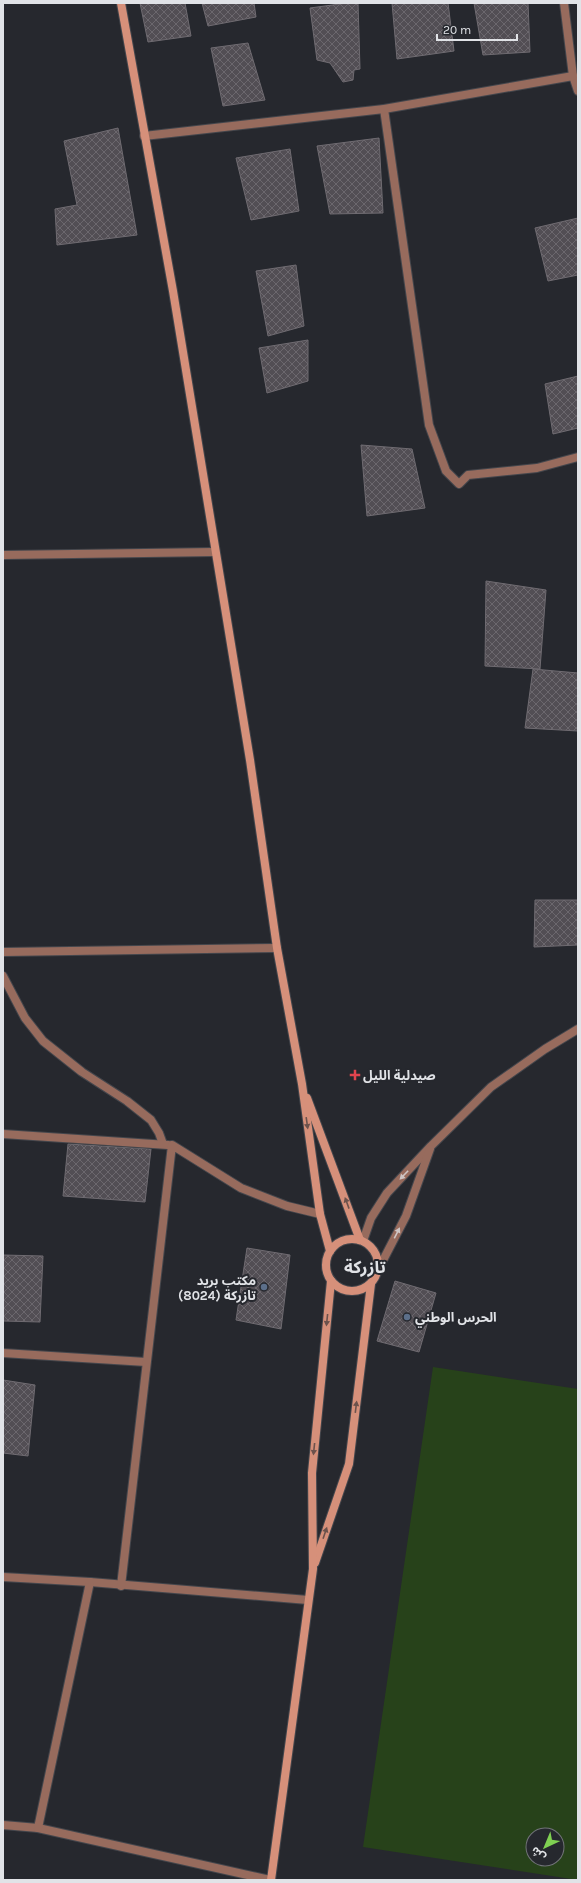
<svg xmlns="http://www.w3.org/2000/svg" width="581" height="1883" font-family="Karla,'Noto Sans Arabic',sans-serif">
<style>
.pitch{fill:#27421a;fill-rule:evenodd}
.building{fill:url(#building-cross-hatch);stroke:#6f6b71}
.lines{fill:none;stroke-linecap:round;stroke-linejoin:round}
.street-casing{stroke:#44464c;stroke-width:10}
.secondary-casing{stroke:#44464c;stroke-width:10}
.street{stroke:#976b5d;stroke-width:8}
.secondary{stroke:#d6907a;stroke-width:8}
.oneway{fill:#6c524c}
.oneway2{fill:#cec5c4}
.health-dot{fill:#e0444e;stroke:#26282e;stroke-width:1.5}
.service-dot{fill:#5c6f8a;stroke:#26282e;stroke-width:1.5}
.labels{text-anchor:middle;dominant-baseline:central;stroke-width:4;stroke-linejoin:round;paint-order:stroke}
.poi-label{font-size:13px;font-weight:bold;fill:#e1e3e7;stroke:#26282e;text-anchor:start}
.district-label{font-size:17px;font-weight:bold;fill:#e1e3e7;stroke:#26282e}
</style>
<defs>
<pattern id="building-cross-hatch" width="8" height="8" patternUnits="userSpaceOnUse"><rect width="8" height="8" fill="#524e54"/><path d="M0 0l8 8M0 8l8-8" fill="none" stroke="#6b676d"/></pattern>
</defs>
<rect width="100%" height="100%" fill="#26282e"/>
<path class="pitch" d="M433,1367l145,22v491l-215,-33zM533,1835h24v24h-24z"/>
<g class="building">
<path d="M140,3h45l6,33 -43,6z"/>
<path d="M202,3h52l2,14 -48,9z"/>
<path d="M347,3h11l2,66 -6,1 -1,10 -10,2 -13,-19 -13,-3 -7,-52z"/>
<path d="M392,3h56l6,48 -57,8z"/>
<path d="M474,3h54l2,49 -47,3z"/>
<path d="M248,43l17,57 -42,6 -12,-58z"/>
<path d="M118,128l19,107 -80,10 -2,-36 22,-4 -13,-64z"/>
<path d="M379,138l4,75 -53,1 -13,-68z"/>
<path d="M290,149l9,62 -48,9 -15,-62z"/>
<path d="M578,218v57l-30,6 -13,-53z"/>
<path d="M296,265l8,61 -36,10 -12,-65z"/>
<path d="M308,340v41l-41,12 -8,-45z"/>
<path d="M578,376v52l-25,6 -8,-50z"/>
<path d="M361,445l51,4 13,59 -58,8z"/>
<path d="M486,581l60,9 -6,79 -55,-3z"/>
<path d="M533,669l45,4v58l-53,-3z"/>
<path d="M535,900h43v45l-44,2z"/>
<path d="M68,1144l83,5 -6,53 -82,-6z"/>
<path d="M247,1248l43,7 -9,74 -45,-9z"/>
<path d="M3,1255l40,1 -3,66 -37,-1z"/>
<path d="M395,1281l41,12 -17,59 -42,-11z"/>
<path d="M3,1380l32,5 -7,71 -25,-3z"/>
</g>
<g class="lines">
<g class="street-casing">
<g id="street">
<path d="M564,3l9,73 5,15"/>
<path d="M384,109l45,316 17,46 13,13 9,-9 69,-7 41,-11"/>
<path d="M144,136l240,-27 189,-33"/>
<path d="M3,555l212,-3"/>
<path d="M3,952l274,-4"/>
<path d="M3,976l22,42 18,23 39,31 45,29 24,19 8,13 4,11"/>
<path d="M3,1134l165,11"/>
<path d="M363,1241l8,-23 16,-25 44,-47 60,-59 54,-38 33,-20"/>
<path d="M379,1268l27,-52 24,-67"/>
<path d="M3,1353l143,9"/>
<path d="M3,1577l87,5 218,18"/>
<path d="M121,1586l51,-441 69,43 46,18 33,8"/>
<path d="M3,1825l35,3 232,52"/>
<path d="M38,1828l52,-246"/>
</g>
</g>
<g class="secondary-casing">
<g id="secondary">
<path d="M121,3l52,288 77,469 27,188 25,136 18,130 10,37"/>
<path d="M307,1098l53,142"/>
<circle cx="352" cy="1265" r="26"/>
<path d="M315,1563l34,-99 22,-180"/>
<path d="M271,1880l42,-311 -1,-96 19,-192"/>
</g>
</g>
<use href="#street" class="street"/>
<use href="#secondary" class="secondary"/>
</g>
<defs><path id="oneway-solid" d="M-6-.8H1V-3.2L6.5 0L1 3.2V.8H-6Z"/></defs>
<g class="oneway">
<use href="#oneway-solid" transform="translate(307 1123) rotate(82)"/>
<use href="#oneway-solid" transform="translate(347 1203) rotate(-110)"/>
<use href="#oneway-solid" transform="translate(327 1320) rotate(96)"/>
<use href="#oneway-solid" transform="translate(356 1407) rotate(-83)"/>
<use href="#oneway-solid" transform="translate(314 1449) rotate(96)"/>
<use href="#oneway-solid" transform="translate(325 1533) rotate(-71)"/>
</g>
<g class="oneway2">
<use href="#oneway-solid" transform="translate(404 1175) rotate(134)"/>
<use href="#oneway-solid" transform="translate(397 1233) rotate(-63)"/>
</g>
<path class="health-dot" d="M353 1069h4v4h4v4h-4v4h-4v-4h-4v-4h4z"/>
<g class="service-dot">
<circle cx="264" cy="1287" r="4"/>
<circle cx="407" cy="1317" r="4"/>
</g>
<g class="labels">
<g class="poi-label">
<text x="363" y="1075">صيدلية الليل</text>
<text x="256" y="1280" text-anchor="end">مكتب بريد<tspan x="256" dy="15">تازركة (8024)</tspan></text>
<text x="415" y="1317">الحرس الوطني</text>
</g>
<g class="district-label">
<text x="365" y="1267">تازركة</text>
</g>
</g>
<rect width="581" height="1883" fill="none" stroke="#e1e3e7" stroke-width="8"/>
<g transform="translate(545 1847) rotate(224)"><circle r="19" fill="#26282e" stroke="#717378"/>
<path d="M0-3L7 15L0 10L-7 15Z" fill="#7fd052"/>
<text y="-6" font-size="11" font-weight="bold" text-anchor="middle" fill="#e1e3e7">ش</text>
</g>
<path d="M437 34v6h80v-6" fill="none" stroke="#e1e3e7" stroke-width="2"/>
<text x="443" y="34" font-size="12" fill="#e1e3e7" stroke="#26282e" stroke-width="3" paint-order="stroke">20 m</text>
</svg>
